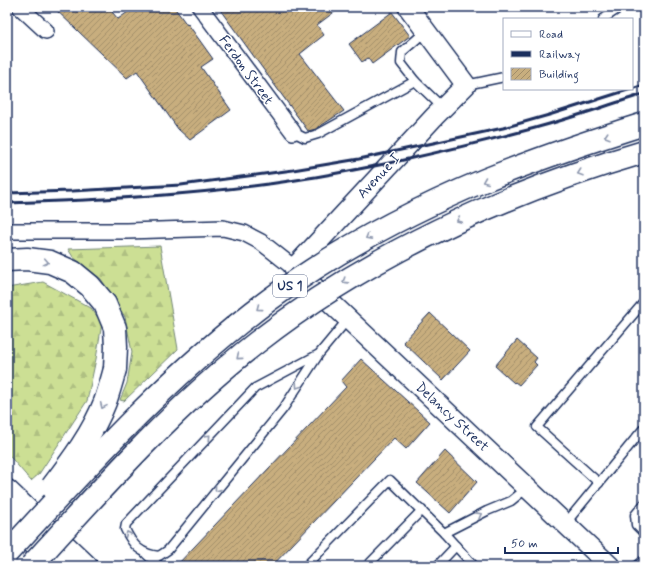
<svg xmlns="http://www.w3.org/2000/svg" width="651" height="573" font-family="Mynerve,sans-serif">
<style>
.forest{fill:url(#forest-firs);stroke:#748779}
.building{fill:url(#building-hatch);stroke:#1b2f5e}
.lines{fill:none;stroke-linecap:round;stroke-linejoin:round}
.service-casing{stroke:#1b2f5e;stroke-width:11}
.minor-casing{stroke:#1b2f5e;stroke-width:18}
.tertiary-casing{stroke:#1b2f5e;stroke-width:22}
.secondary-casing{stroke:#1b2f5e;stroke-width:25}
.motorway-casing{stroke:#1b2f5e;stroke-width:25}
.service{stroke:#fff;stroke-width:8}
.minor{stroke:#fff;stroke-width:15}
.tertiary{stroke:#fff;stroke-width:19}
.secondary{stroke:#fff;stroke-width:22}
.motorway{stroke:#fff;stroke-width:22}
.rail{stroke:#1b2f5e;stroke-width:3}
.motorway-bridge-casing{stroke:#1b2f5e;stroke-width:25;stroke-linecap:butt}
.motorway-bridge{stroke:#fff;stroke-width:22}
.oneway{stroke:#8d97ae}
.labels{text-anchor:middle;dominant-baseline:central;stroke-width:3;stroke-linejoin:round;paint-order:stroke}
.shield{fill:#fff;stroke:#5f6d8e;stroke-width:1}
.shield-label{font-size:13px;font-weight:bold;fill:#1b2f5e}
.street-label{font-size:14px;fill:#1b2f5e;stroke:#fff}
</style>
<defs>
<pattern id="forest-firs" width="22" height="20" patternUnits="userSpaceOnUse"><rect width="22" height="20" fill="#ccdf94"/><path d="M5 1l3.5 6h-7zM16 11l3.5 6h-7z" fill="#afc082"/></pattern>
<pattern id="building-hatch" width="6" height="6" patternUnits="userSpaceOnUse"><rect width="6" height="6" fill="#c8ae7e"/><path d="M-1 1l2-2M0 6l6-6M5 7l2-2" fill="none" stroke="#a28e6a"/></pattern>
</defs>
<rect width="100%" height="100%" fill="#fff"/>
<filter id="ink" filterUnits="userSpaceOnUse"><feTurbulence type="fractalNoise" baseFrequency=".025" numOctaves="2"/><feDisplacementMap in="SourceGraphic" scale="8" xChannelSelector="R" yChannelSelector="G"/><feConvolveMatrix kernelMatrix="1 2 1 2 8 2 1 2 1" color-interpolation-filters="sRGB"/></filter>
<g filter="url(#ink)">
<g class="forest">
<path d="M160,246l18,103 -54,52 -4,-1 7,-17 5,-31 -7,-35 -24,-38 -28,-22 -5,-8z"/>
<path d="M43,282l48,26 11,15 -6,36 -9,42 -48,73 -8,7 -24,-28v-165z"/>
</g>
<g class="building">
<path d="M53,7h55l10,12 17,-12h39l13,18 1,-1 25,35 -12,8 30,43 -41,30 -12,-11 -41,-58 -10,7z"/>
<path d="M218,7h123l-24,18 7,10 -24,19 44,57 -22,14 -6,4 -8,2z"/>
<path d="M392,12l18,24 -38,28 -4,-6 -6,4 -13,-18z"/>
<path d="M430,313l40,38 -27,29 -40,-38z"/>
<path d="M517,340l20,18 -3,4 3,3 -18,20 -4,-3 -1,1 -19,-17z"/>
<path d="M361,359l69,63 -24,27 -12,-11 -122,128h-96l170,-179 -5,-6z"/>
<path d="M445,451l32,31 -27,31 -33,-30z"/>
</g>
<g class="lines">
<g class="service-casing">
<g id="service">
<path d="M603,19l15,-10"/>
<path d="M415,81l28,27"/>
<path d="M466,85l38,-8"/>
<path d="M293,132l12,6 13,-4 97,-53 -14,-18 1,-11 24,-21"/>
<path d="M319,354l-64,34 -129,136 -1,5c8,17 16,25 34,27l9,-6 115,-141 36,-55 29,-35"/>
<path d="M599,483l-62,-56 107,-125"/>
<path d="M644,504l-9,11 1,10 8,8"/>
<path d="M565,524l79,-96"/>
<path d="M444,533l43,-22 24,-10 16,-13"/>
<path d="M146,554l13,12"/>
<path d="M306,566l84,-86 54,53 30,33"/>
<path d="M367,566l55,-56"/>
<path d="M437,566l19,-20"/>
<path d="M637,566l7,-6"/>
</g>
</g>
<g class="minor-casing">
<g id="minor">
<path d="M20,7l26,24"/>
<path d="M200,7l93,125"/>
<path d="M7,231h120l96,-3 21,5 17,9 33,26"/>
</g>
</g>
<g class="tertiary-casing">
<path id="tertiary" d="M408,7l58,78 -31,31 -141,152 316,298"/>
</g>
<g class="secondary-casing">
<g id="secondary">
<path d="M7,491l79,75"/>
<path d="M7,518l51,48"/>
</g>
</g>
<g class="motorway-casing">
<path id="motorway" d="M7,260l20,-1 23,3 23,10 17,14 15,18 10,24 1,19 -1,22"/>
</g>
<use href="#service" class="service"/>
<use href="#minor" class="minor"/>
<use href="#tertiary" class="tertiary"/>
<use href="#secondary" class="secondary"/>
<use href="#motorway" class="motorway"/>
<g class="rail">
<path d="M632,89l12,-4"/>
<path d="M7,193l65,-2 109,-6 112,-15 66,-11 144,-31 46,-13 82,-26"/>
<path d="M7,203c97,-3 193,-8 289,-23 35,-5 69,-12 103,-19 45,-10 91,-21 136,-33 37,-10 73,-23 109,-34"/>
</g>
<g class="motorway-bridge-casing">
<g id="motorway-bridge">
<path d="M52,487c20,-26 41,-54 53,-85 4,-11 7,-22 10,-33"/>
<path d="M7,553c82,-89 164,-180 262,-253 66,-49 140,-88 216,-120 52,-21 105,-39 159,-56"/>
<path d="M31,566c71,-78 142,-158 225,-223 115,-90 248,-150 388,-191"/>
</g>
</g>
<use href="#motorway-bridge" class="motorway-bridge"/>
</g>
<defs><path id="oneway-chevron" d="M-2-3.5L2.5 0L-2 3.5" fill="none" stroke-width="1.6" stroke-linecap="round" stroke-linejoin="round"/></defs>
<g class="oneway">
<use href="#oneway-chevron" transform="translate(607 136) rotate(162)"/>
<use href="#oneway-chevron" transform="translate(580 173) rotate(161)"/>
<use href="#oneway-chevron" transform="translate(485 181) rotate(158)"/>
<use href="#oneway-chevron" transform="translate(459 220) rotate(156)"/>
<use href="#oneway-chevron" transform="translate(368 237) rotate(151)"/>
<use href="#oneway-chevron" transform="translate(46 262) rotate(12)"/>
<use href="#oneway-chevron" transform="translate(345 281) rotate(148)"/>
<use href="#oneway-chevron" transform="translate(259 308) rotate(143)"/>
<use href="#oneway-chevron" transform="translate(239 357) rotate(140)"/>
<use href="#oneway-chevron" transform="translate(298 386) rotate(124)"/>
<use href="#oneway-chevron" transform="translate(103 406) rotate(114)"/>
<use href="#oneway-chevron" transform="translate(208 437) rotate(-47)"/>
<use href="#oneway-chevron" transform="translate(217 489) rotate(129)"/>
<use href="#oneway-chevron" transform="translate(479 515) rotate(-28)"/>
<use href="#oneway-chevron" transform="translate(128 534) rotate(-113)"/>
</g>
</g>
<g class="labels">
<rect class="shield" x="273" y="275" width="34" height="22" rx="3"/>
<g class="shield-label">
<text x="290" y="286">US 1</text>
</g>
<g class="street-label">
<text transform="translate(246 70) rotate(54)">Ferdon Street</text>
<text transform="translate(379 176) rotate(-47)">Avenue I</text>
<text transform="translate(452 417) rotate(43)">Delancy Street</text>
</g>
</g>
<rect width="651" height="573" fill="none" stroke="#fff" stroke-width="24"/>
<rect x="12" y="12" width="627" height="549" fill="none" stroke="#1b2f5e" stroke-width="1.5" filter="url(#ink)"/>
<rect x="503" y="18" width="130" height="72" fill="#ffffff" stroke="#a4acbf"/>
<rect x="511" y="31" width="20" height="6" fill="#ffffff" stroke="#a4acbf"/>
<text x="539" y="38" font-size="12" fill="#1b2f5e">Road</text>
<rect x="511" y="51" width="20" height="6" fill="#1b2f5e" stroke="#a4acbf"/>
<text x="539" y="58" font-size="12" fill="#1b2f5e">Railway</text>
<rect x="511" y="68" width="20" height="12" fill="url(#building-hatch)" stroke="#a4acbf"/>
<text x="539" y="78" font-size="12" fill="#1b2f5e">Building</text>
<path d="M505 547v6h113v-6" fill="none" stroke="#1b2f5e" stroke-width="2"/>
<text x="511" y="547" font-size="12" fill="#1b2f5e" stroke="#ffffff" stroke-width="3" paint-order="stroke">50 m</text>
</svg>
